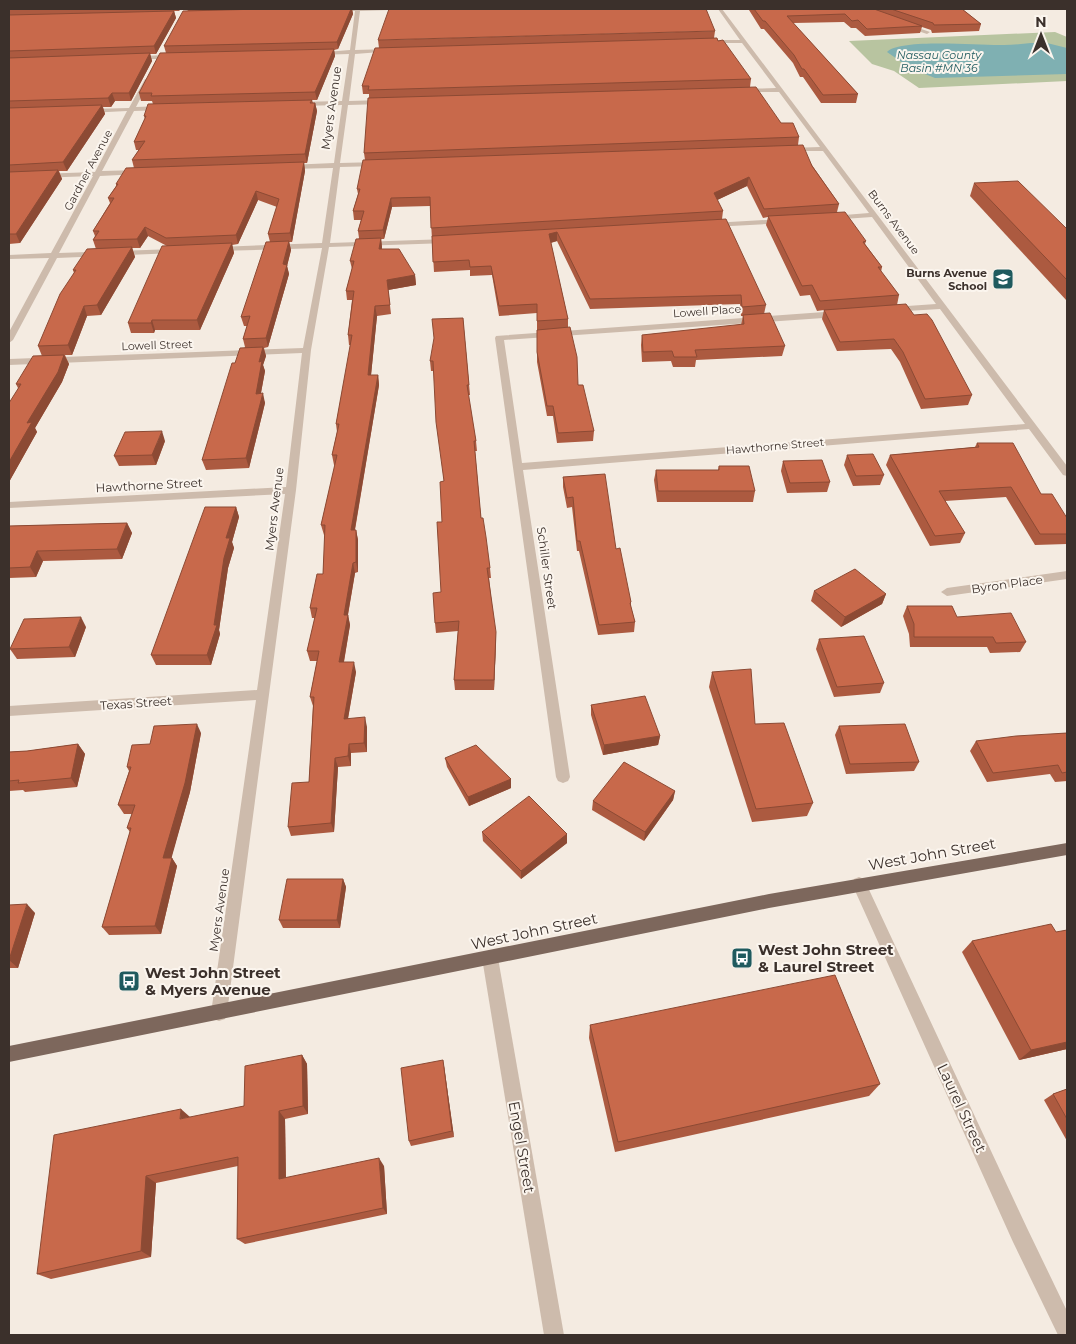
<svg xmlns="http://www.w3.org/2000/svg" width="1076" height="1344" font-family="Montserrat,sans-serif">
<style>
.green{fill:#b8c4a0}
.water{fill:#7fb0b2}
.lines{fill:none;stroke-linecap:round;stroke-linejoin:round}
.minor{fill:#cdbbac;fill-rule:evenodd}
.major{fill:#7d675c;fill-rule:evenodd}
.wall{fill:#ac5a40}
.shaded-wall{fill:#8c4a34}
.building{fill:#c8694b;stroke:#8c4a34}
.labels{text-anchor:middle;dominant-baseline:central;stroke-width:4;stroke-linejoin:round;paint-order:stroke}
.far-water-label{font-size:11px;font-style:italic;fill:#1f5a5e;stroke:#fbf5ee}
.far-street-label{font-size:11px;fill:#3b302b;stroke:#fbf5ee}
.far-poi-label{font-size:11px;font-weight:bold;fill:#3b302b;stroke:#fbf5ee;text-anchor:end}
.street-label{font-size:12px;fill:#3b302b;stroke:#fbf5ee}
.near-street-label{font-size:15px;fill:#3b302b;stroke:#fbf5ee}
.near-poi-label{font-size:15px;font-weight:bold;fill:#3b302b;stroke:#fbf5ee;text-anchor:start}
</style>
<rect width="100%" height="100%" fill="#f4ebe1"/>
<path class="green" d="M1055,32l12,5v44l-148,7 -25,-17 -22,-7 -23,-23z"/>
<path class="water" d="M1031,43h16l20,5v26l-132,4 -25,-10 -23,-16c14,-14 95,-6 117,-7 9,0 18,-1 27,-2z"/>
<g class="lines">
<g class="minor">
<path d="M347,9h74l-61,2 -5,39 35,-1 3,2 -38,3 -6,47 34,-1 3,2 -3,2 -35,1 -8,58 38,-1 3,2 -3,2 -38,1 -10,76 118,-4 4,2 -4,2 -119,4 -18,103 -15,140 -69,523 -2,6 -6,2 -6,-2 -2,-6 45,-313 -247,16v-10l248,-16 28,-196 -276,14v-6l277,-15 16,-134 -293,12v-6l294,-11 19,-100 -104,3 -4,-2 4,-2 104,-4 11,-75 -45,1 -3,-2 3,-2 46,-2 8,-58 -44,1 -3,-2 3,-2 44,-1 7,-47 -32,1 -3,-2 36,-3 5,-39h-8z"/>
<path d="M718,9h4l345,457v10l-4,-1 -34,-46 -506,41 47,307 -2,4 -5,2 -5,-2 -2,-4 -61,-439 1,-2 342,-25 4,3 -4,3 -334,23 18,123 503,-39 -85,-115 -50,3v-4l3,-1 43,-3 -64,-87 -43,3 -1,-2 4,-2 37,-3 -46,-62h-35l-1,-1 3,-2 30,-1 -41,-55h-38l2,-3 33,-1 -34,-45h-37l2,-3h33z"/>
<path d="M903,24h4l23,8 -3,2 -24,-8z"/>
<path d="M135,56l40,-1 3,2 -3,2h-42z"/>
<path d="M145,79l5,1 -14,27 27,-1 3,2 -3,2 -29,1 -32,60 38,-1 3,2 -3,2 -40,2 -41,77 116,-4 4,2 -4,2 -118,5 -44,82 -4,3v-11l40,-74 -40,1v-4l42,-2 42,-77 -84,3v-4l86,-3 32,-61 -39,2 -3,-2 3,-2 41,-1z"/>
<path d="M782,219h3v4l-73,4 -4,-2 4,-2z"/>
<path d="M1067,571v8l-120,17 -6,-4 6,-4z"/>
<path d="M859,877l5,2 163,349 40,83v24h-9l-45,-93 -161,-358 2,-5z"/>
<path d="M490,950l6,3 2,5 66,377h-20l-62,-377 2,-5z"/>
</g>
<path class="major" d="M1067,843v12l-298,53 -760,154v-16l760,-152z"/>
</g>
<g class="wall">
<path d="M9,9h172l-2,2h-5l2,7 -20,36h-6l2,7 -21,40h-16l-4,6h-8l2,7 -38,57h-8l3,8 -42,64 -11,1z"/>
<path d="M187,9h165l1,5 -15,35 -4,1 1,6 -18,44h-5l1,3h2l2,8 -10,52h-3l1,8 -13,71h-3l2,8 -4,16 2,8 -21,73 -4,1 2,8 -3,9 2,6 -4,22 4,10 -16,65 -43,2 -4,-10 33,-97 10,-16 -2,-8 4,-13h-3l-3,-9 29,-75 -2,-8 9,-27 -19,-7 -20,44 -6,1 2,8 -34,77h-45l-1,3h-23l-3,-10 39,-77 -19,-10 -8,12h-8l3,9 -34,58 -14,1 -15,39h-7l4,9 -7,18 -27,46 2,4 -28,50 9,-94 -2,-4 26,-28 -4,-10 36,-73 -1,-3 23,-21 -3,-9 2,-4 -2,-5 17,-28 -2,-5 8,-12v-2l18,-16 -2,-8 7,-10h-3l-2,-8 11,-23 -1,-3 9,-12 -1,-3h-11l-2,-8 27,-40 -2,-7 24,-36z"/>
<path d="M745,9h217l19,15 -2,7 -47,2 -1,-3 -9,-3 -2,6 -55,3 -9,-8h-5l-7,-6 -51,1 65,71 -2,9h-35l-18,-26h-3l-7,-14 -29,-34h-3l-12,-19h-3z"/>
<path d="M715,31l-1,7 4,3 33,38 -1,8 31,36 18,14 -1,8 41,59 -2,8 29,29 -1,3 17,23 -1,5 18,23 -2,10 75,90 -4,10 -47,4 -21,-47 -9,-13 -54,2 -15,-32 2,-9 -7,1 -7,-16 -10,1 -34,-71 2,-8 -5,1 -16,-32 -30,14 6,11 -1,8 44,86 -2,9 21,32 -3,10 -86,4 -1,7h-22l-2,-6 -29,1 -1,-17 1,-10 99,-10 2,-9h-2l-1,-12 -150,5 -33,-68 -6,2 17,76v9l10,57 16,46 -1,10 -36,2 -4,-27h-6l-10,-54v-49l-38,3 -7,-41 -22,1v-6l-36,2 -4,-66 -38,1 -8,32h-3l1,10 33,26 1,10 -28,5 3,24 -14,2 -6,59h7l1,10 -24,145h1l2,10v32l-3,1 -7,42 2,10 -6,37 12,10 -8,47 19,8v25l-16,1v13l-13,1 -4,65 -43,4 -3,-9 21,-45 4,-76 -3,-9 7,-36h-7l-3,-10 8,-33h-3l-2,-10 13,-34 2,-39h-1l-3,-10 14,-60h-1l-2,-10 5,-23 -1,-8 15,-79h-2l-1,-10 4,-35h-5l-1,-9 6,-22 -2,-8 9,-23 -1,-7 3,-11h-7l-1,-9 5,-17 -1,-5 8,-29 -1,-7 5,-55v-4h-6l-1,-8 17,-38 -1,-8z"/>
<path d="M974,183l93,46v72l-97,-105z"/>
<path d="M463,318l7,77h-2l8,46 1,10h-2l6,67 9,50 1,10h-2l7,63 -2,49h-39l-1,-10 4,-49 -22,2 -1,-10 6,-31 1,-70 2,-41 -10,-110h-3l-1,-10z"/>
<path d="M165,441l-9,24 -37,1 -5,-10z"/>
<path d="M977,443l64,51 26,24v26l-32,1 -29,-48 -61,4 20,32 -5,10 -30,3 -44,-81 4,-10 85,-8z"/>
<path d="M847,455l37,20 -4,10 -27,1 -9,-21z"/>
<path d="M783,461l47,21 -3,10 -40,1 -6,-22z"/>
<path d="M719,466l36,25 -2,11h-96l-3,-22 2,-10h62z"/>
<path d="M563,477l53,72 15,53v5l4,15 -1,10 -36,3 -19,-84h-2l-5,-44 -5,1 -4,-21z"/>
<path d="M236,507l3,10 -7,25 2,6 -6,20 -9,62 1,4 -9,31h-55l-5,-10z"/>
<path d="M127,523l5,10 -10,26 -79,2 -7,16 -27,1v-52z"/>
<path d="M814,591l72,3 -4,10 -41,23 -30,-26z"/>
<path d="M907,606l50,11 69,25 -6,10 -30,1 -3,-6h-77l-1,-13 -6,-18z"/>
<path d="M86,627l-11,30 -58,2 -7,-10z"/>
<path d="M819,639l65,44 -4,10 -46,4 -18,-48z"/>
<path d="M712,672l101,131 -6,13 -55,6 -43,-135z"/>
<path d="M591,705l69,31 -2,9 -55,10 -12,-40z"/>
<path d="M839,726l80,36 -5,9 -68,3 -11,-39z"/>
<path d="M201,733l-11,59 -19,66h1l5,8 -16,68 -52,1 -7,-8 28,-95 -3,-4 5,-14h-8l-6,-9 11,-34 -2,-4 23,-23z"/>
<path d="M1067,733v48l-12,1 -5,-8 -63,8 -17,-31 6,-10z"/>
<path d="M78,744l7,10 -8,33 -52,5 -2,-2 -14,1v-39l18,-1z"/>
<path d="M445,758l66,21v9l-42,18 -22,-39z"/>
<path d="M675,791l-2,9 -29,41 -52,-31 1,-9z"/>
<path d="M482,832l85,2v9l-46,36 -38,-38z"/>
<path d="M343,879l3,8 -6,41h-57l-4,-8z"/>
<path d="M9,905l26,8 -17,55h-9z"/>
<path d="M1056,932l11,117 -48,11 -57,-108 10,-11z"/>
<path d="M590,1025l290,59 -11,12 -254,56 -26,-114z"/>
<path d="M302,1055l5,9 1,50 -23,5 1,59 98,-12 3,48 -142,30 -8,-5 1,-73 -82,17 -5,74 -100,22 -14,-5 153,-156 54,-12z"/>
<path d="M444,1066l10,71 -43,9 -2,-5z"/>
<path d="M1067,1089v52l-23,-41 9,-6z"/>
</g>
<g class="shaded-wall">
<path d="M351,9h1l1,5 -15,35 -1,-7z"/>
<path d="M174,11l2,7 -20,36 -2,-8z"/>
<path d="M334,49l1,7 -18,44 -2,-8z"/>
<path d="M150,53l2,8 -21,40 -2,-8z"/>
<path d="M112,93l3,8 -4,6 -3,-9z"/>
<path d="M315,103l2,8 -10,52 -2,-9z"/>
<path d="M102,105l3,9 -38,57 -4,-9z"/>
<path d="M304,162l1,9 -13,71 -2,-9z"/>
<path d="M58,170l4,9 -42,64 -4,-9z"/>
<path d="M749,177l-2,9 -34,16 1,-9z"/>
<path d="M256,191l2,9 -20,44 -2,-9z"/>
<path d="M391,198l1,9 -8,32 -1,-9z"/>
<path d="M145,227l3,9 -8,12 -3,-9z"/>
<path d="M557,232v9l-8,2v-9z"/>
<path d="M381,238l1,9 -2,11 -1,-9z"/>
<path d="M289,241l2,9 -4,16 2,8 -21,73 -2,-9z"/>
<path d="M232,243l2,10 -34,77 -3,-10z"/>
<path d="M132,247l3,10 -34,58 -4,-10z"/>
<path d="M415,275l1,10 -28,5 3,24 -4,-34z"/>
<path d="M84,306l3,10 -15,39 -4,-10z"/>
<path d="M375,306l2,10 -7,69 -2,-10z"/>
<path d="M152,320l3,10 -1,3 -3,-10z"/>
<path d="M263,347l3,9 -3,9 2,6 -6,32 -3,-9 3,-32z"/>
<path d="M64,355l5,9 -7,18 -27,46 2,4 -28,50v-20l18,-39z"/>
<path d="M378,375l1,10 -26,155 -2,-10z"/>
<path d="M263,393l2,10 -16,65 -3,-10z"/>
<path d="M162,431l3,10 -9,24 -4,-10z"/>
<path d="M236,507l3,10 -7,25 2,6 -6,20 -9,62 1,4 -9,31 -4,-10 7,-30 12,-87z"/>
<path d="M127,523l5,10 -10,26 -5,-10z"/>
<path d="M356,530l2,10v32l-2,-10z"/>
<path d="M37,551l6,10 -7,16 -6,-10z"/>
<path d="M353,563l2,10 -9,52 -2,-10z"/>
<path d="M886,594l-4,10 -41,23 4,-10z"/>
<path d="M348,615l2,10 -8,47 -3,-10z"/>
<path d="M81,617l5,10 -11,30 -6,-10z"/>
<path d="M496,632v9l-2,49v-10z"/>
<path d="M354,662l2,10 -10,57 -2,-10z"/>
<path d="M365,717l2,10v25l-3,-9z"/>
<path d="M197,724l4,9 -11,59 -21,75 -6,-9z"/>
<path d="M660,736l-2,9 -55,10 1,-10z"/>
<path d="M78,744l7,10 -8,33 -6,-9z"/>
<path d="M349,744l2,9v13l-3,-10z"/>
<path d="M335,758l3,9 -4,65 -3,-9z"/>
<path d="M511,779v9l-42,18 -1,-9z"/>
<path d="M675,791l-2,9 -29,41 1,-9z"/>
<path d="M567,834v9l-46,36v-8z"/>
<path d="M172,858l5,8 -16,68 -6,-8z"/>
<path d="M343,879l3,8 -6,41 -3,-8z"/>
<path d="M27,904l8,9 -17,55 -9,-8z"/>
<path d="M1067,1042v7l-48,11 12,-10z"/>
<path d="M302,1055l5,9 1,50 -5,-8z"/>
<path d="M443,1060l1,6 10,71 -2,-6z"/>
<path d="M181,1109l9,8 -10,2z"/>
<path d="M279,1111l6,8 1,67 -7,-7z"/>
<path d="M379,1158l5,8 3,48 -4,-6z"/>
<path d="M146,1176l10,7 -5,74 -10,-6z"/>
</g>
<g class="building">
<path d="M263,9h88l-14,33 -173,4 19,-35z"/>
<path d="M389,9h317l9,22 -337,9z"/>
<path d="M754,9h120l48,17 -55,3 -9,-9 -6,1 -7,-7 -58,2 71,78 -35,1 -19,-26h-2l-8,-14 -29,-34h-2z"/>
<path d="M891,9h71l19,15 -47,1 -1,-2z"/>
<path d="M174,11l-20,35 -145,5v-36z"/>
<path d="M717,38l1,3 5,-1 28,39 -383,11 1,-4h-7l13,-38z"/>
<path d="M334,49l-19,43 -164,4 1,-3h-13l21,-40z"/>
<path d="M150,53l-21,40h-17l-4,5 -99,3v-43z"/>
<path d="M756,87l25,36h12l6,14 -435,16 4,-55z"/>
<path d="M312,100l-2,3h5l-10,51 -173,6 13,-19 -11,1 12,-26h-2l4,-12z"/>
<path d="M102,105l-39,57 -54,3v-57z"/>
<path d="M803,145l9,21 27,38 -75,5 -15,-32 -35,16 9,18 -292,17 -1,-31 -39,1 -8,32 -25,1 6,-20h-11l7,-22h-3l6,-29z"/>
<path d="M304,162l-14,71 -22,1 11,-35 -23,-8 -20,44 -70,3 -21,-11 -8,12 -44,1 6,-9h-6l21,-33h-6l10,-14h-2l10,-16z"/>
<path d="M58,170l-42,64h-7v-62z"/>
<path d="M1018,181l49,48v51l-93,-97z"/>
<path d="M845,212l21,29 -3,1 19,25h-4l21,28 -79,6 -8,-16 -10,1 -34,-70z"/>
<path d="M726,219l40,86 -24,2 -1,-12 -151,4 -33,-67 -8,2 19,85 -31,2v-17l-38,2 -8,-40 -21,1 -1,-7 -36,2 -1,-26z"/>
<path d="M381,238l-2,11h20l16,26 -28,5 3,25 -15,1 -7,69h10l-27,155h5v32l-3,1 -9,52h4l-9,47h15l-10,57 21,-2 -1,26 -15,1 -1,12 -13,2 -4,65 -43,4 4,-44 17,-1 5,-85h-4l9,-46h-12l10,-43h-7l7,-34h6l2,-49h-4l16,-70h-5l7,-31h-3l16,-89h-4l6,-44h-8l8,-30h-4l6,-22z"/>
<path d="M289,241l-6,23 4,1 -21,73 -23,1 7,-23 -9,1 25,-75z"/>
<path d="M232,243l-35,77h-45l-1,3h-23l34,-77z"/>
<path d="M132,247l-35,58 -13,1 -16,39 -30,1 22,-52 16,-24h-3l14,-21z"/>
<path d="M906,304l8,11 13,-1 5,6 40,75 -47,4 -22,-47 -9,-13 -54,3 -16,-32z"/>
<path d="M770,313l15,33 -90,4 2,7h-23l-2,-6 -29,1 -1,-17 102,-11 -1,-9z"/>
<path d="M463,318l6,67h-2l9,56h-2l7,77h2l3,19 4,31h-3l9,64 -2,48h-40l5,-59 -24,2 -2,-30 8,-1 -4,-70h5l-2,-40 4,-1 -8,-59 -3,-61h-3l4,-23 -2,-19z"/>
<path d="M570,327l7,30 1,28h5l11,46 -36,2 -5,-27h-6l-10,-54v-22z"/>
<path d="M263,347l-4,15 3,-1 -6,33 7,-1 -17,65 -44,2 30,-97h3l5,-15z"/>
<path d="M64,355l-6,17 -31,51 5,-1 -23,40v-59l12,-19h-5l17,-28z"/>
<path d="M162,431l-10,24 -38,1 11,-24z"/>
<path d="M977,443h36l28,51h11l15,24v16h-27l-29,-47 -72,4 26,42 -30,3 -45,-81 89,-8z"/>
<path d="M873,454l11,21 -28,1 -9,-21z"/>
<path d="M822,460l8,22 -40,1 -7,-22z"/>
<path d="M719,466h30l6,25h-97l-2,-21h63z"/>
<path d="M605,474l11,75 4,-1 11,54 -1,1 5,19 -36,3 -19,-84h-3l-4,-44 -6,1 -4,-21z"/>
<path d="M205,507h31l-10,31h4l-6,20 -10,67h3l-10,30h-56z"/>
<path d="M127,523l-10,26 -80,2 -7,16 -21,1v-42z"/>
<path d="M855,569l31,25 -41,23 -31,-26z"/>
<path d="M907,606h45l5,11 54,-4 15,29 -30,1 -3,-6h-79v-13z"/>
<path d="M81,617l-12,30 -59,2 14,-30z"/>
<path d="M864,636l20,47 -47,4 -18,-48z"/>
<path d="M751,669l4,55 29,-1 29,80 -57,6 -44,-137z"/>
<path d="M645,696l15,40 -56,9 -13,-40z"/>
<path d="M197,724l-12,59 -22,75h9l-17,68 -53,1 29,-99h-4l8,-23h-17l13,-38h-4l5,-22 18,-1 4,-18z"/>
<path d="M905,724l14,38 -69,2 -11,-38z"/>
<path d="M1067,733v39l-5,1 -4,-8 -65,8 -17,-32 40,-5z"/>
<path d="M78,744l-7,34 -53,5 1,-3 -10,1v-29l18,-1z"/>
<path d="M476,745l35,34 -43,18 -23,-39z"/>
<path d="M624,762l51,29 -30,41 -52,-31z"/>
<path d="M529,796l38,38 -46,37 -39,-39z"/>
<path d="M287,879h56l-6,41h-58z"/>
<path d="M27,904l-18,56v-55z"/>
<path d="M1051,924l5,8 11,-2v112l-36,8 -59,-109z"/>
<path d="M835,975l45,109 -262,58 -28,-117z"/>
<path d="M302,1055l1,51 -24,5v68l100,-21 4,50 -146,31 1,-82 -92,19 -5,75 -104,23 17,-139 127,-26 -1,10 64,-13 1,-40z"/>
<path d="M443,1060l9,71 -43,10 -8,-73z"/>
<path d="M1067,1089v30l-14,-25z"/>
</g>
<defs>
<g id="school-square" transform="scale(1.125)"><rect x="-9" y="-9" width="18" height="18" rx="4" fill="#1f5a5e" stroke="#fbf5ee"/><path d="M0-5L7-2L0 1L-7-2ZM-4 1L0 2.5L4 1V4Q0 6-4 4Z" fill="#fff"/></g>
<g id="bus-square" transform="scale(1.125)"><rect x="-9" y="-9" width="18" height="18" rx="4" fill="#1f5a5e" stroke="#fbf5ee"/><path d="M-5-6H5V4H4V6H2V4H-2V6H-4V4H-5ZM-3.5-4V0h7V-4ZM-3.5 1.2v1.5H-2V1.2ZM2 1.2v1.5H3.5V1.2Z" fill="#fff"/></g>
</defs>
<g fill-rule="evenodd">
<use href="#school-square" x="1003" y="279"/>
<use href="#bus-square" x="742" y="958"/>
<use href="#bus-square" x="129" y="981"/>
</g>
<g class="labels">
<g class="far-water-label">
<text x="939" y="55">Nassau County<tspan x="939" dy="13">Basin #MN 36</tspan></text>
</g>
<g class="far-street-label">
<text transform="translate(88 170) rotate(-62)">Gardner Avenue</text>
<text transform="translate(894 222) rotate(53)">Burns Avenue</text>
<text transform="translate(707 311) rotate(-4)">Lowell Place</text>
<text transform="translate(157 345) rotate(-2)">Lowell Street</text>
<text transform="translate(775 446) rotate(-5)">Hawthorne Street</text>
</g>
<g class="far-poi-label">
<text x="987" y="273">Burns Avenue<tspan x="987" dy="13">School</tspan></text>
</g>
<g class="street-label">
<text transform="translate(331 108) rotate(-82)">Myers Avenue</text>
<text transform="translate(149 485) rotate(-3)">Hawthorne Street</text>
<text transform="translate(274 509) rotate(-83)">Myers Avenue</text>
<text transform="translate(547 568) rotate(82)">Schiller Street</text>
<text transform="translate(1007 584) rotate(-8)">Byron Place</text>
<text transform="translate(136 703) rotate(-4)">Texas Street</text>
<text transform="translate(219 910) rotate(-82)">Myers Avenue</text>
</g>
<g class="near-street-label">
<text transform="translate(932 854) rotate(-10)">West John Street</text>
<text transform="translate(534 931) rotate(-12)">West John Street</text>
<text transform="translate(962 1108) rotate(65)">Laurel Street</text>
<text transform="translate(522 1147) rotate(80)">Engel Street</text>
</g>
<g class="near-poi-label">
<text x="758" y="949">West John Street<tspan x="758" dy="17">&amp; Laurel Street</tspan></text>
<text x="145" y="972">West John Street<tspan x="145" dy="17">&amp; Myers Avenue</tspan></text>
</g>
</g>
<rect width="1076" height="1344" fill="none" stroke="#3b302b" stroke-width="20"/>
<g transform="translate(1041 35)" stroke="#fbf5ee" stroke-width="4" paint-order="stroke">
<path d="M0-4L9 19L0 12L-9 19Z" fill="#3b302b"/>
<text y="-8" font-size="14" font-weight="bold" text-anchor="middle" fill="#3b302b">N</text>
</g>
</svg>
